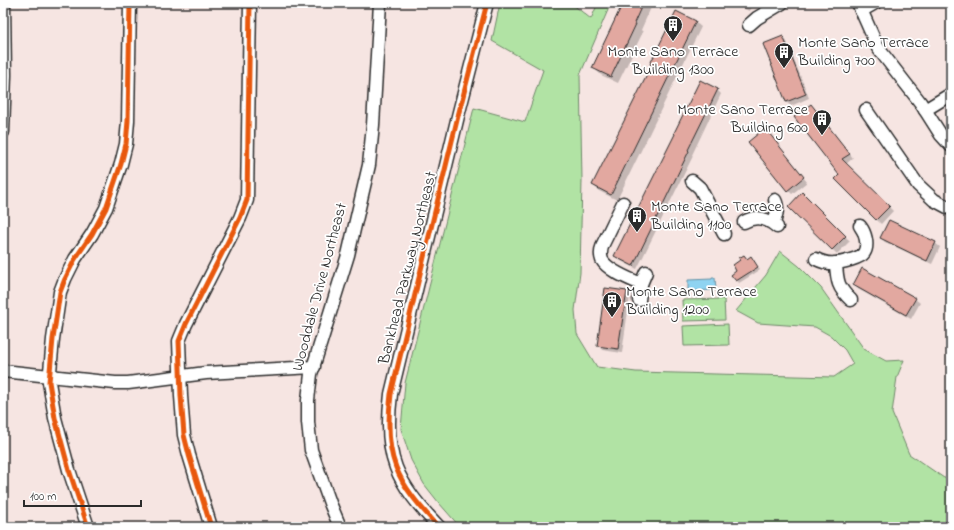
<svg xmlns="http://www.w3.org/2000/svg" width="954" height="530" font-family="'Indie Flower',sans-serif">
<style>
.green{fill:#b1e3a4;stroke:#6e8768}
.water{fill:#8fd3f1;stroke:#6790a2}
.shadow{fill:#0003}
.building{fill:#e2a8a0;stroke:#2b2b2b}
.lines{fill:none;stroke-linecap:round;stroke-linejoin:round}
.minor-casing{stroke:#2b2b2b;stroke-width:15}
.minor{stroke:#fff;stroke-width:12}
.cycleway-casing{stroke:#fff;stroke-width:8}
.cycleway{stroke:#e8590c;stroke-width:5}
.labels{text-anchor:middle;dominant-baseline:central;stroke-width:3.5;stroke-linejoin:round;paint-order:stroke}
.poi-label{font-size:16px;fill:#2b2b2b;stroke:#fff;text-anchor:start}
.street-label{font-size:16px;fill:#2b2b2b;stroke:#fff}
</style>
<rect width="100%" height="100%" fill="#f6e5e2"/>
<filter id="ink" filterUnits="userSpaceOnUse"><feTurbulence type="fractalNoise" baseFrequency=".025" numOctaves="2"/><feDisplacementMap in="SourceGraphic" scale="8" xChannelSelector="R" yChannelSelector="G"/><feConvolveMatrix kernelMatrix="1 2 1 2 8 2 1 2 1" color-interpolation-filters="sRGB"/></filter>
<g filter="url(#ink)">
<g class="green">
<path d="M500,3h71l20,16 7,-16h13l-31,72 2,105 -2,93 -5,37 2,24 20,33 39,5 198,5 19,-13 -8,-14 -14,-14 -16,-9 -57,-4 -22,-12 30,-36 14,-24 19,15 22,22 43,61 22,12 18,-1 -7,17 -5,36 17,41 35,24h7v49h-491l-21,-24 -15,-19 -13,-24 -10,-31 4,-46 69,-275 51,14 18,-52 -51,-29z"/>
<path d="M724,299l1,21 -42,1 -1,-21z"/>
<path d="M728,324l1,21 -45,1 -1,-20z"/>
</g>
<path class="water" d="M712,278h3l1,12 -28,1v-11l24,-1z"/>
<g class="shadow">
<path d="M621,3h32l-12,27 2,2 -25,51 -17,-8 -7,-7 28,-60 -3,-2z"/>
<path d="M732,3h21l-4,8z"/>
<path d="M695,22l6,5 -84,173 -18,-9 -6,-6z"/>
<path d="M783,38l4,4 22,56 -18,8 -5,-4z"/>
<path d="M717,90l4,4 -29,61 1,1 -56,113 -18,-9 -4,-4z"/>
<path d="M811,105l42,53 -7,6 47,47 -12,13 -45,-45 4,-4z"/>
<path d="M769,134l38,48 -15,12 -4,-4z"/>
<path d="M802,194l48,47 -13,13 -47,-47z"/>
<path d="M881,238l54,5 5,4 -8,17 -47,-22z"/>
<path d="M753,260l7,10 -21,13 -6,-8z"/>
<path d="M854,284l61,15 5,4 -9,16 -53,-30z"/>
<path d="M626,292l4,4 -8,57 -20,-3 -4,-5z"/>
</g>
<g class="building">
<path d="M612,3h31l-9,20 2,1 -25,53 -19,-9 29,-61z"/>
<path d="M676,11l20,10 -85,174 -19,-10 60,-120 -2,-1z"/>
<path d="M783,36l23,58 -20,8 -23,-58z"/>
<path d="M700,80l18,9 -30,61 1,1 -56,115 -19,-10 61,-122 -1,-1z"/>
<path d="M811,104l39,50 -8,5 48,47 -14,14 -41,-41 4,-4 -45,-58z"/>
<path d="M765,128l39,49 -17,14 -39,-49z"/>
<path d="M802,192l44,44 -14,14 -44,-43z"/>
<path d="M889,220l47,22 -9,19 -47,-23z"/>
<path d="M744,255l3,4 4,-3 7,11 -22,14 -5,-6 5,-4 -3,-6 7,-5 -1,-2z"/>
<path d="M862,268l54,30 -10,17 -53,-30z"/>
<path d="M605,288l22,3 -9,58 -21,-3z"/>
</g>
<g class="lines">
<g class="minor-casing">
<g id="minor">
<path d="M858,3l20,45 42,54 21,33 10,11"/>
<path d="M861,11l14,-8"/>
<path d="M749,25l8,-7 25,-15"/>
<path d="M866,110l52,75 16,15 17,9"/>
<path d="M925,110l26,-16"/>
<path d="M3,132l2,-57 -1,-72"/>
<path d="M692,181l8,7 24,46"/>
<path d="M623,203l-20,41c-2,5 -3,11 -1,16 6,11 28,19 39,24"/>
<path d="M744,222c12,-7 23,-4 33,5"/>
<path d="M774,223c2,-7 5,-15 1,-23"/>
<path d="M816,259c6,3 13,5 19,4 6,0 26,-5 29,-10 5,-8 1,-21 -4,-27"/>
<path d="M836,264c1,17 2,24 15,36"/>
<path d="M639,300l2,-16 5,-12"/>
<path d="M3,371l112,12h13l78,-10 108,-6"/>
<path d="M88,527l-19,-57 -14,-52 -6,-36 4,-43 7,-47 5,-13 10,-20 17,-25 14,-26 15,-44 5,-20 2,-23 2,-118"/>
<path d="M211,527l-22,-72 -5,-20 -3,-39 -2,-55 7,-17 54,-106 7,-18 3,-197"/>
<path d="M340,527l-10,-24 -19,-53 -3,-28v-22l3,-26 37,-119 21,-90 4,-40 7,-122"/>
<path d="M439,527c-43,-45 -56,-70 -48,-133l67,-278 29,-113"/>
</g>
</g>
<use href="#minor" class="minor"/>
<g class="cycleway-casing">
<g id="cycleway">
<path d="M88,527l-19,-57 -14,-52 -6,-36 4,-43 7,-47 5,-13 10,-20 17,-25 14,-26 15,-44 5,-20 2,-23 2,-118"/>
<path d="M211,527l-22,-72 -5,-20 -3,-39 -2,-55 7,-17 54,-106 7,-18 3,-197"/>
<path d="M439,527c-43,-45 -56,-70 -48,-133l67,-278 29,-113"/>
</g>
</g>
<use href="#cycleway" class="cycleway"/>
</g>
</g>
<defs>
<g id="building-pin" transform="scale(1)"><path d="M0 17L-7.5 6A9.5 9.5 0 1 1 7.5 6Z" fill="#2b2b2b" stroke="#fff"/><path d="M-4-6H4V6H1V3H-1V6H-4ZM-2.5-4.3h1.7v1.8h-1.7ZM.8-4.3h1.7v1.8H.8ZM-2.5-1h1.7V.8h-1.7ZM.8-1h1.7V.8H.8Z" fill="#fff"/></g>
</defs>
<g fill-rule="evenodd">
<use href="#building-pin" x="673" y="25"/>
<use href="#building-pin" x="784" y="52"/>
<use href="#building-pin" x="822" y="119"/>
<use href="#building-pin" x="637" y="216"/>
<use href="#building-pin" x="612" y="301"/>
</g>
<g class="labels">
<g class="poi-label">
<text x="798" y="43">Monte Sano Terrace<tspan x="798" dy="18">Building 700</tspan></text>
<text x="673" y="52" text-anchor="middle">Monte Sano Terrace<tspan x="673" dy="18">Building 1300</tspan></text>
<text x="808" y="110" text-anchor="end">Monte Sano Terrace<tspan x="808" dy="18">Building 600</tspan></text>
<text x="651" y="207">Monte Sano Terrace<tspan x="651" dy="18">Building 1100</tspan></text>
<text x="626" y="292">Monte Sano Terrace<tspan x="626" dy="18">Building 1200</tspan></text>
</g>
<g class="street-label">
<text transform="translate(408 268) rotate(-76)">Bankhead Parkway Northeast</text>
<text transform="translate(320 287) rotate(-75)">Wooddale Drive Northeast</text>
</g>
</g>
<rect width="954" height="530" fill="none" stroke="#fff" stroke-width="16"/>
<rect x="8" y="8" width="938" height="514" fill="none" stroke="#2b2b2b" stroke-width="1.5" filter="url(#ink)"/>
<path d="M24 500v6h117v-6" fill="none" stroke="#2b2b2b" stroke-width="2"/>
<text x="30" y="500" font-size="12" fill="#2b2b2b" stroke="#ffffff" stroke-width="3" paint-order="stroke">100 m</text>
</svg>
